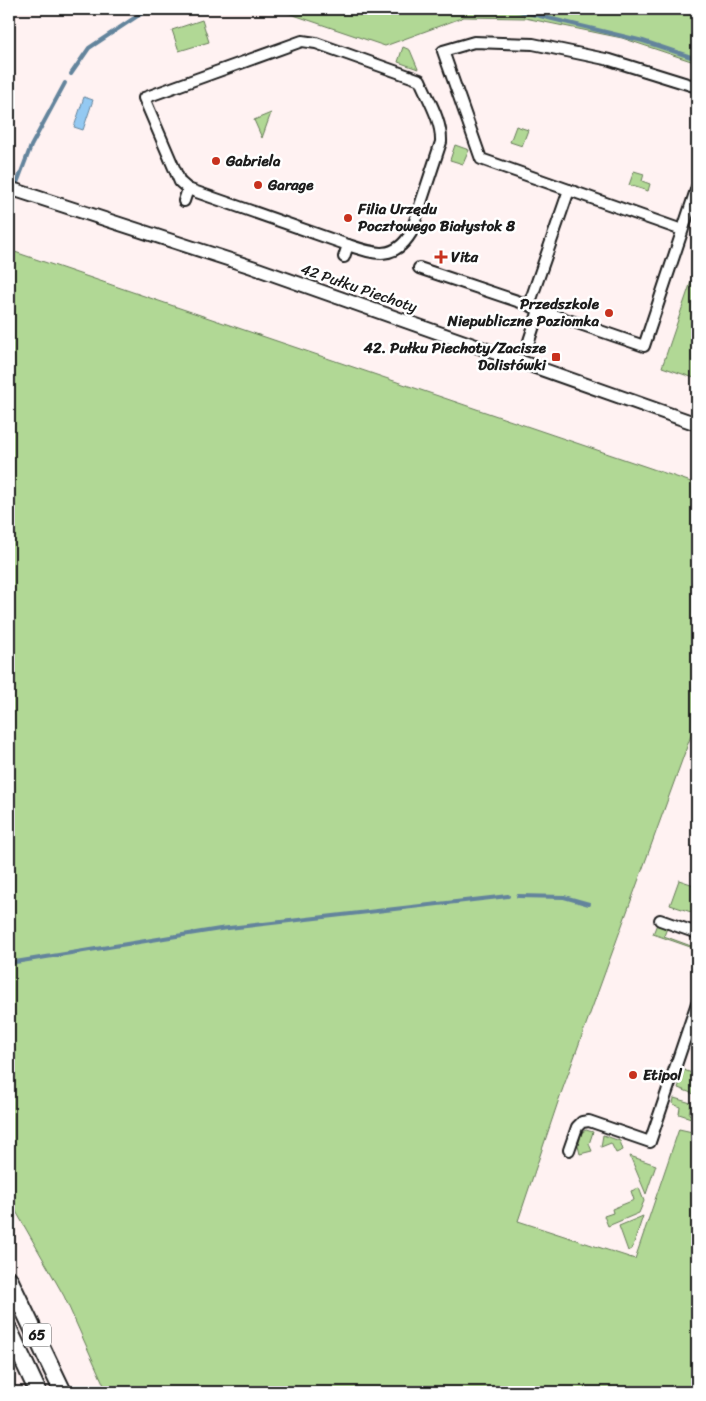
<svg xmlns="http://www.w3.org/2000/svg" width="706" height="1401" font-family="Sriracha,sans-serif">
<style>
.green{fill:#b1d895;stroke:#667a58}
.water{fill:#94c9f2;stroke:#64849c}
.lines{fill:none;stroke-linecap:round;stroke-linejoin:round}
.stream{stroke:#64849c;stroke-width:4}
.minor-casing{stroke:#1c1c1c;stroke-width:14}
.tertiary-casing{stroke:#1c1c1c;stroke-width:16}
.trunk-casing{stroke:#1c1c1c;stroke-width:20}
.minor{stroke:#fff;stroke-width:10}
.tertiary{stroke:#fff;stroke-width:12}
.trunk{stroke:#fff;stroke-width:16}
.poi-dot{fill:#c8321e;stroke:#fff;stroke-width:2}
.labels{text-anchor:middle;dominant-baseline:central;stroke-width:5;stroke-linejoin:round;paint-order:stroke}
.shield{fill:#fff;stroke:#606060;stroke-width:1}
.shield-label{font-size:14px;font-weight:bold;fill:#1c1c1c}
.poi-label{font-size:15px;font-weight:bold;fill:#1c1c1c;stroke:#fff;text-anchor:start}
.street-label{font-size:15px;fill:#1c1c1c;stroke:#fff}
</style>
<rect width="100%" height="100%" fill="#fff2f2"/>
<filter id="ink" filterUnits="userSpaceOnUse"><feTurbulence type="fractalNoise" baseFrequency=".02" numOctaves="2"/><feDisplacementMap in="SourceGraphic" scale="10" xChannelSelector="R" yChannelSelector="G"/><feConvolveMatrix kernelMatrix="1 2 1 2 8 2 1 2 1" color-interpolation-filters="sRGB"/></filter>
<g filter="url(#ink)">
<g class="green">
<path d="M276,9h421v54l-75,-25 -97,-20 -61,-1 -79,29z"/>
<path d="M202,20l7,22 -30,9 -7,-21z"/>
<path d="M403,47l7,3 8,19 -20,-7z"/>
<path d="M271,113l-9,25 -8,-18z"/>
<path d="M516,126l12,4 -6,16 -12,-4z"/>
<path d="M455,145l14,5 -6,14 -13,-4z"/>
<path d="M634,171l10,3 -2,7 8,3 -2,7 -19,-6z"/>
<path d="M9,250l688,234v235l-138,380 -41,122 117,38 44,-130 18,4v259h-590l-43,-96 -55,-97z"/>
<path d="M697,264v115l-35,-12z"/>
<path d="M679,880l18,6v28l-27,-9z"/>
<path d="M657,924l10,4 -3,8 27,10 3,-9 2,2v10l-43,-15z"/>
<path d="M684,1070l13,5 -3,19 -16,-6z"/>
<path d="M674,1098l17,5 -2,11 8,3v3l-18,-6 1,-7 -7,-3z"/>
<path d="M586,1130l7,2 -4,12 3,7 -12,3 -2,-8 4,-14z"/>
<path d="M603,1135l17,6 3,9 -7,3 -5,-10 -10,4z"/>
<path d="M630,1156l26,9 -10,29z"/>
<path d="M639,1188l5,13 -5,12 -31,13 -4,-10 9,-3 -1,-4 22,-9 -3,-9z"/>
<path d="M643,1216l-11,33 -4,2 -9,-25z"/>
</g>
<path class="water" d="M84,97l9,3 -10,30 -9,-3z"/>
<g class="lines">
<g class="stream">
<path d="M511,9l132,32 54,18"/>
<path d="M71,74l18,-26 59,-39"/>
<path d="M9,204l22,-58 34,-63"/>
<path d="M518,896l46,1 25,7"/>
<path d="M9,963l211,-34 288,-33"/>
</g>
<g class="minor-casing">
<g id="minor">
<path d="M188,189l160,56"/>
<path d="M184,201l4,-12 -8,-7 -36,-84 158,-57 14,2 104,37c8,19 22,41 21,62l-30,91c-17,28 -36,21 -63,12l-4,12"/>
<path d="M682,230l-201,-71 -38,-108 31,-9 59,2 77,16 87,27"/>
<path d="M419,268l110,37 10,5 -10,31"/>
<path d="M529,305l40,-115"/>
<path d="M539,310l105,36 53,-159"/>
<path d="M660,920l37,13"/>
<path d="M569,1150l8,-23 5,-5 7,-1 61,21 47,-139"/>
</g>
</g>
<g class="tertiary-casing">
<path id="tertiary" d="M9,188l243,79 445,157"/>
</g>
<g class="trunk-casing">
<g id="trunk">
<path d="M9,1279l54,113"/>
<path d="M9,1330l29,62"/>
</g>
</g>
<use href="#minor" class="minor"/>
<use href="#tertiary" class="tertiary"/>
<use href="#trunk" class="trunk"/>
</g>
</g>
<g class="poi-dot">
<circle cx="216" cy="161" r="5"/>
<circle cx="258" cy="185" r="5"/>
<circle cx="348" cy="218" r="5"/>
<path d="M438.5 249.5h5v5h5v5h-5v5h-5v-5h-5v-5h5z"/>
<circle cx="609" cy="313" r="5"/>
<rect x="551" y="352" width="10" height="10" rx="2.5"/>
<circle cx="633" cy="1075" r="5"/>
</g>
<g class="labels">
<rect class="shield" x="23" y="1323.5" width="28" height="23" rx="4"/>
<g class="shield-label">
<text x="37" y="1335">65</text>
</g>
<g class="poi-label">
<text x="226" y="161">Gabriela</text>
<text x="268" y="185">Garage</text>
<text x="358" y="209">Filia Urzędu<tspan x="358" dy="17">Pocztowego Białystok 8</tspan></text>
<text x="451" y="257">Vita</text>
<text x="599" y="304" text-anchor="end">Przedszkole<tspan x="599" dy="17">Niepubliczne Poziomka</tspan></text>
<text x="546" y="348" text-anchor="end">42. Pułku Piechoty/Zacisze<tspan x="546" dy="17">Dolistówki</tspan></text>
<text x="643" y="1075">Etipol</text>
</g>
<g class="street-label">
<text transform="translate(359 288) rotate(19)">42 Pułku Piechoty</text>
</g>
</g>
<rect width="706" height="1401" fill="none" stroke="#fff" stroke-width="30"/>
<rect x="15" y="15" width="676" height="1371" fill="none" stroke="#1c1c1c" stroke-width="2" filter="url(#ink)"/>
</svg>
